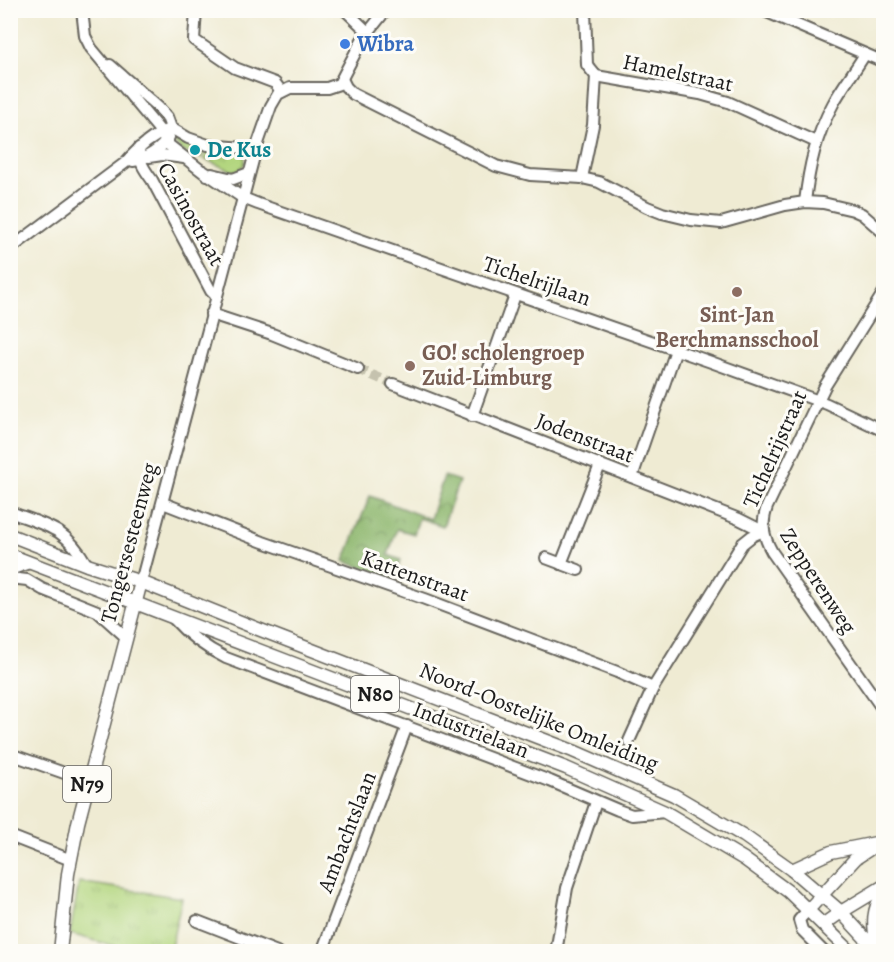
<svg xmlns="http://www.w3.org/2000/svg" width="894" height="962" font-family="Alegreya,serif">
<style>
.grass{fill:url(#grass-tufts);stroke:#68794e;stroke-width:1.5}
.forest{fill:url(#forest-crowns);stroke:#556a45;stroke-width:1.5}
.lines{fill:none;stroke-linecap:round;stroke-linejoin:round}
.minor-tunnel{stroke:#c5c2ae;stroke-width:10;stroke-dasharray:10 5;stroke-linecap:butt}
.minor-casing{stroke:#66645c;stroke-width:14}
.major-casing{stroke:#66645c;stroke-width:15}
.minor{stroke:#fff;stroke-width:10}
.major{stroke:#fff;stroke-width:12}
.shop-dot{fill:#3f7fe0;stroke:#fdfcf7;stroke-width:2}
.culture-dot{fill:#0f9aa8;stroke:#fdfcf7;stroke-width:2}
.education-dot{fill:#8d6e63;stroke:#fdfcf7;stroke-width:2}
.labels{text-anchor:middle;dominant-baseline:central;stroke-width:6;stroke-linejoin:round;paint-order:stroke}
.shield{fill:#fdfcf7;stroke:#605f5e;stroke-width:1.5}
.shield-label{font-size:21px;font-weight:bold;fill:#1c1c1c}
.shop-label{font-size:22px;font-weight:bold;fill:#366cbe;stroke:#fdfcf7;text-anchor:start}
.street-label{font-size:22px;fill:#1c1c1c;stroke:#fdfcf7}
.culture-label{font-size:22px;font-weight:bold;fill:#0d838f;stroke:#fdfcf7;text-anchor:start}
.education-label{font-size:22px;font-weight:bold;fill:#785e54;stroke:#fdfcf7}
</style>
<defs>
<pattern id="grass-tufts" width="24" height="20" patternUnits="userSpaceOnUse" patternTransform="scale(1.5)"><rect width="24" height="20" fill="#b3d67f"/><path d="M3 7l-1-3M5 7V3M7 7l1-3M15 17l-1-3M17 17v-4M19 17l1-3" fill="none" stroke="#99b76d"/></pattern>
<pattern id="forest-crowns" width="20" height="18" patternUnits="userSpaceOnUse" patternTransform="scale(1.5)"><rect width="20" height="18" fill="#8eb76e"/><path d="M2 6a3 3 0 1 1 6 0M12 15a3 3 0 1 1 6 0" fill="none" stroke="#73945a"/></pattern>
</defs>
<rect width="100%" height="100%" fill="#fdfcf7"/>
<filter id="ink" filterUnits="userSpaceOnUse"><feTurbulence type="fractalNoise" baseFrequency=".0167" numOctaves="2"/><feDisplacementMap in="SourceGraphic" scale="12" xChannelSelector="R" yChannelSelector="G"/><feConvolveMatrix kernelMatrix="1 2 1 2 8 2 1 2 1" color-interpolation-filters="sRGB"/></filter>
<filter id="wash" filterUnits="userSpaceOnUse"><feTurbulence type="fractalNoise" baseFrequency=".008" numOctaves="4" result="noise"/><feDisplacementMap in="SourceGraphic" scale="24" xChannelSelector="R" yChannelSelector="G"/><feGaussianBlur stdDeviation="1.35" result="paint"/><feColorMatrix in="noise" values="0 0 0 0 0 0 0 0 0 0 0 0 0 0 0 0 0 1.4 0 .05"/><feComposite in="paint" operator="in"/></filter>
<g filter="url(#wash)">
<rect width="100%" height="100%" fill="#efebd3"/>
<g class="grass">
<path d="M173,137l32,11 -4,10 -19,-7 -10,-11z"/>
<path d="M209,148l31,4 5,5v7l-7,7h-6l-28,-12z"/>
<path d="M79,882l103,16 -12,53h-37l-63,-17z"/>
</g>
<path class="forest" d="M444,476l15,5 -16,45 -24,-8 -5,16 -17,-5 -9,26 13,5 -8,19 -49,-18 26,-65 60,23z"/>
</g>
<g filter="url(#ink)">
<g class="lines">
<path class="minor-tunnel" d="M358,369l35,15"/>
<g class="minor-casing">
<g id="minor">
<path d="M82,10l3,26 6,12 70,84 5,11 41,32"/>
<path d="M196,10l-2,30 41,28 40,15 6,8"/>
<path d="M345,10l24,23"/>
<path d="M762,10l122,52"/>
<path d="M110,65l49,43 8,9 4,11 17,10 20,7 48,4"/>
<path d="M596,76l104,18 28,8 88,40"/>
<path d="M342,79l4,8 7,7 143,72 34,9 52,3 17,4 48,25 15,6 29,7 30,3 64,-18 20,-3 18,1 30,7 9,4 22,19"/>
<path d="M139,148c0,14 5,21 13,32l59,111 5,5"/>
<path d="M149,157l13,-2 22,3"/>
<path d="M133,161c14,-2 28,-12 36,-24"/>
<path d="M203,171l40,27 15,6 453,158 116,42 57,27"/>
<path d="M212,174l21,5 16,-6"/>
<path d="M582,178l11,-53 3,-49 -9,-11 -2,-55"/>
<path d="M805,202c4,-35 11,-67 28,-98 9,-17 22,-33 32,-50"/>
<path d="M10,249l115,-86c13,-15 27,-27 46,-35"/>
<path d="M884,292l-59,94 -58,121c-6,17 -4,29 5,45l112,159"/>
<path d="M211,314l61,20 86,35"/>
<path d="M393,384l346,135 24,12"/>
<path d="M472,416l43,-121"/>
<path d="M632,477l44,-127"/>
<path d="M163,503l100,39 162,57 192,73 36,16"/>
<path d="M10,512c38,14 56,16 77,53"/>
<path d="M546,558l32,12"/>
<path d="M561,564l39,-99"/>
<path d="M10,570l19,-7"/>
<path d="M10,578l17,2 15,9 55,22 29,26"/>
<path d="M141,582l115,-433 15,-43 7,-12 12,-6h37l12,-4 23,-44 24,-30"/>
<path d="M173,618c15,17 33,30 53,40l324,123 68,29 14,5 33,-3"/>
<path d="M629,741l24,-53 89,-144 10,-8 11,-5"/>
<path d="M10,754l77,27"/>
<path d="M10,836l61,24"/>
<path d="M809,909l-10,11 3,10 22,22"/>
<path d="M197,921l80,31"/>
<path d="M322,952l85,-226"/>
<path d="M556,952l11,-64 29,-86"/>
</g>
</g>
<g class="major-casing">
<g id="major">
<path d="M10,535l77,30 54,17 117,47 315,122 101,44 70,41 48,34 49,42 37,40"/>
<path d="M10,555l556,213 99,44 79,47 45,33 62,60"/>
<path d="M792,870l39,-18 45,-9"/>
<path d="M809,909l47,-51 23,-15"/>
<path d="M824,924l17,-12 43,-26"/>
<path d="M877,950c-3,-24 -7,-36 7,-59"/>
<path d="M60,952l8,-78 10,-51 63,-241"/>
</g>
</g>
<use href="#minor" class="minor"/>
<use href="#major" class="major"/>
</g>
</g>
<circle class="shop-dot" cx="345" cy="44" r="6"/>
<circle class="culture-dot" cx="195" cy="150" r="6"/>
<g class="education-dot">
<circle cx="737" cy="292" r="6"/>
<circle cx="410" cy="366" r="6"/>
</g>
<g class="labels">
<g class="shield">
<rect x="351" y="676" width="48" height="36" rx="4.5"/>
<rect x="63" y="766" width="48" height="36" rx="4.5"/>
</g>
<g class="shield-label">
<text x="375" y="694">N80</text>
<text x="87" y="784">N79</text>
</g>
<g class="shop-label">
<text x="357" y="44">Wibra</text>
</g>
<g class="street-label">
<text transform="translate(678 73) rotate(12)">Hamelstraat</text>
<text transform="translate(191 214) rotate(61)">Casinostraat</text>
<text transform="translate(537 281) rotate(19)">Tichelrijlaan</text>
<text transform="translate(585 438) rotate(21)">Jodenstraat</text>
<text transform="translate(775 449) rotate(-66)">Tichelrijstraat</text>
<text transform="translate(129 543) rotate(-75)">Tongersesteenweg</text>
<text transform="translate(415 576) rotate(20)">Kattenstraat</text>
<text transform="translate(818 581) rotate(57)">Zepperenweg</text>
<text transform="translate(539 717) rotate(22)">Noord-Oostelijke Omleiding</text>
<text transform="translate(471 730) rotate(21)">Industrielaan</text>
<text transform="translate(347 832) rotate(-69)">Ambachtslaan</text>
</g>
<g class="culture-label">
<text x="207" y="150">De Kus</text>
</g>
<g class="education-label">
<text x="737" y="315">Sint-Jan<tspan x="737" dy="25">Berchmansschool</tspan></text>
<text x="422" y="353" text-anchor="start">GO! scholengroep<tspan x="422" dy="25">Zuid-Limburg</tspan></text>
</g>
</g>
<rect width="894" height="962" fill="none" stroke="#fdfcf7" stroke-width="36"/>
</svg>
